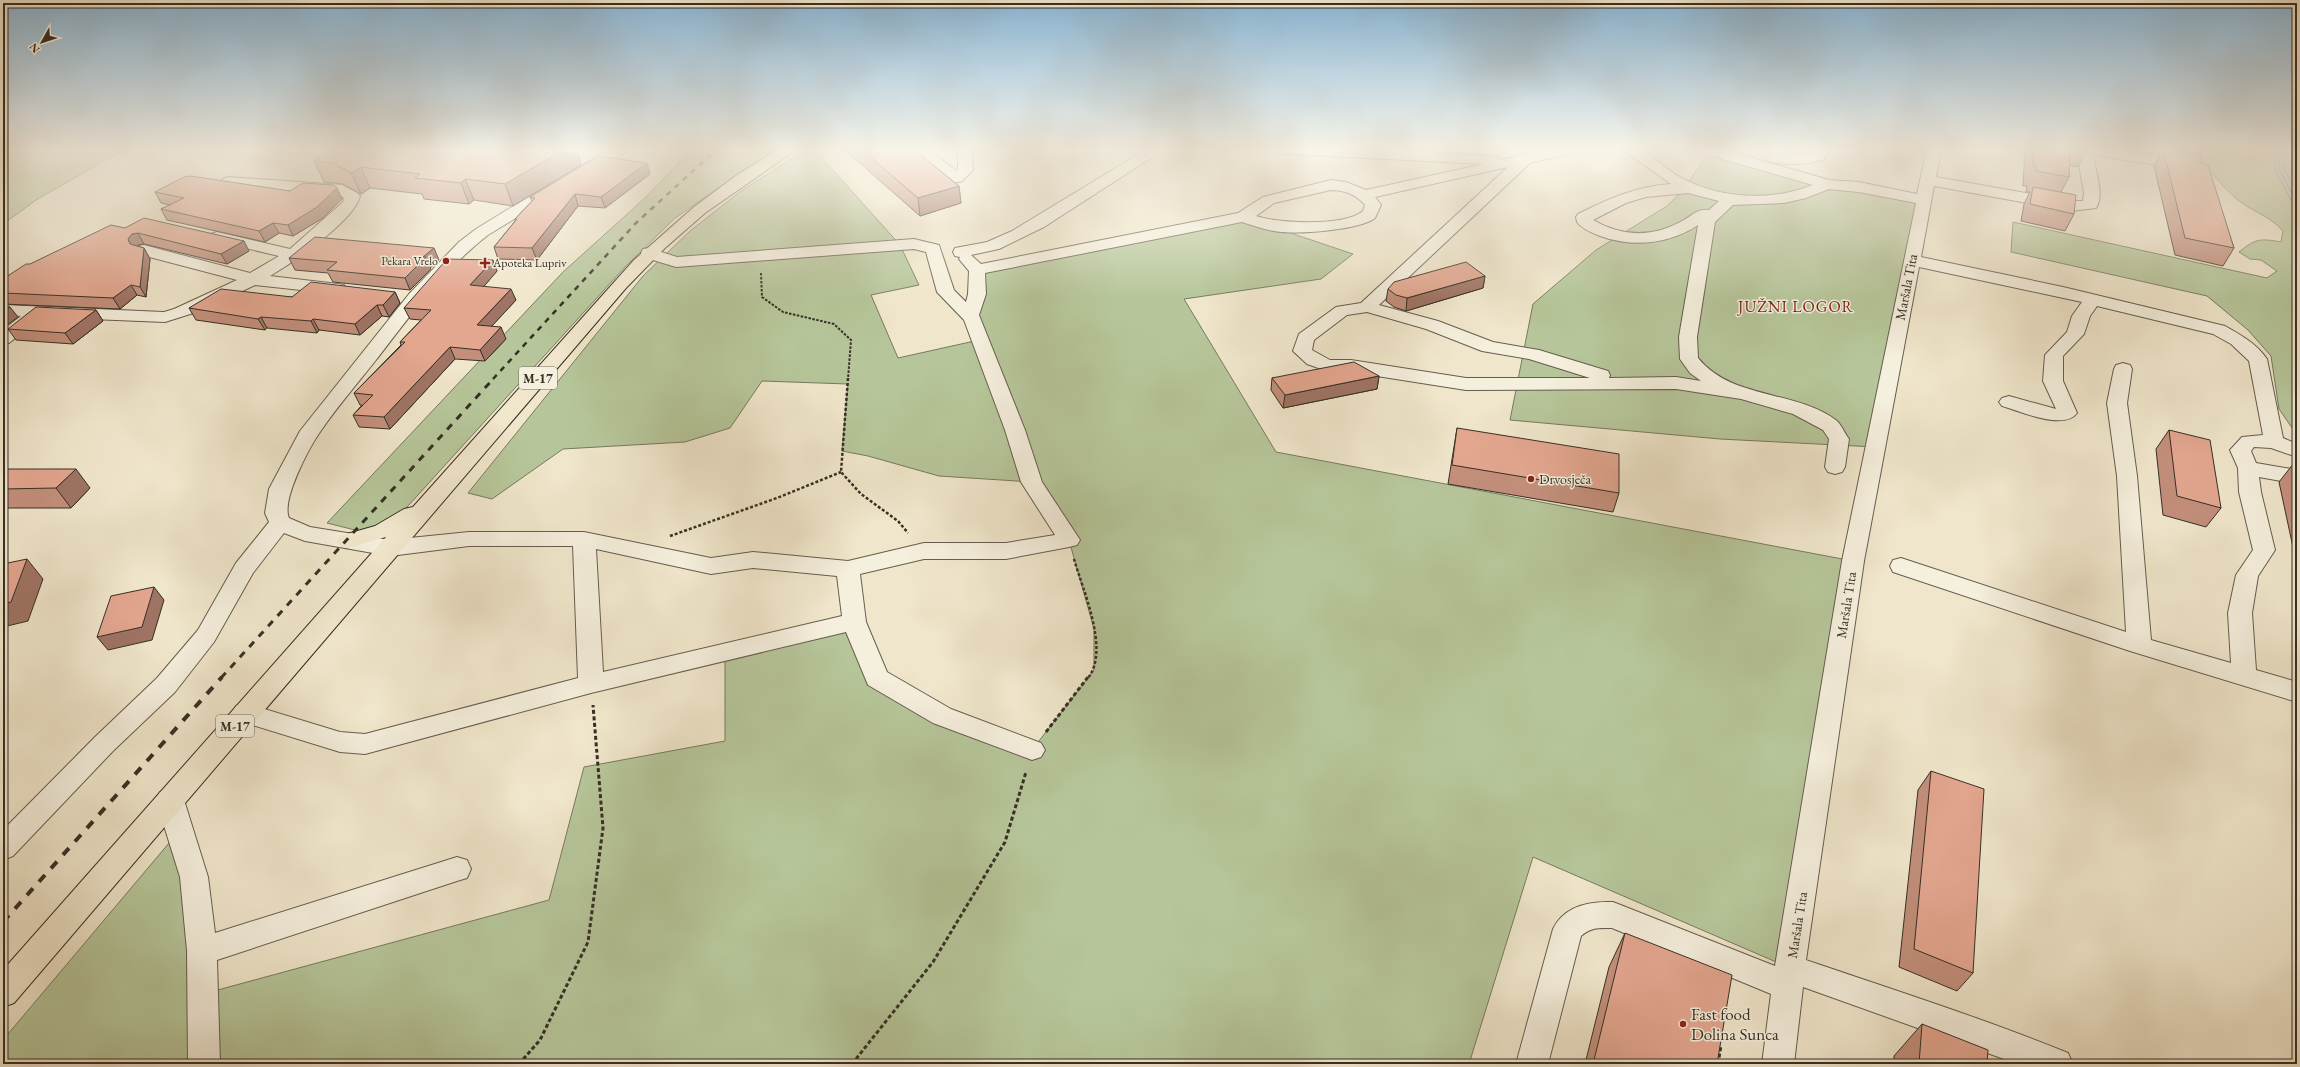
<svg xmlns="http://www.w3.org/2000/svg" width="2300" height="1067" font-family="'EB Garamond',serif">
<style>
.green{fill:#b6c69a;stroke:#767a60}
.water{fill:#9fbdc1;stroke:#758483}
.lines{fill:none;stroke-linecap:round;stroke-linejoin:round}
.shore{stroke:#6b7673;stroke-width:1}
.minor-casing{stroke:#655d4e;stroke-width:2}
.major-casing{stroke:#372f25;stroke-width:2}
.path-far2{stroke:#372f25;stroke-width:2;stroke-dasharray:2.5 1.5;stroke-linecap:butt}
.path-far1{stroke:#372f25;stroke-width:2.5;stroke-dasharray:3 2;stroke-linecap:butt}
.path{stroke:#372f25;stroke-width:3;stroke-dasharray:4 2.5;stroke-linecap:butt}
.minor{fill:#f5efdd;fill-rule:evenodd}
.major{fill:#f0e6cb;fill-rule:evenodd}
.rail-far2{stroke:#372f25;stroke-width:2.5;stroke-dasharray:5.5 5.5;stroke-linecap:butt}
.rail-far1{stroke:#372f25;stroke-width:3;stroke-dasharray:7 7;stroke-linecap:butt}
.rail{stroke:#372f25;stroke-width:4;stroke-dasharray:9 9;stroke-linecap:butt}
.wall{fill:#c38f7b;stroke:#372f25}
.shaded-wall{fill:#9f7464;stroke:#372f25}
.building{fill:#e3a68f;stroke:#372f25}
.poi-dot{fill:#8f2418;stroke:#f5efdd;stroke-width:1.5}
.labels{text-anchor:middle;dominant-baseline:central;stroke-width:3;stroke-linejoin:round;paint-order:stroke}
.far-poi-label{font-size:12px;fill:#372f25;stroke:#f5efdd;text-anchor:end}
.shield{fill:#f5efdd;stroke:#70695c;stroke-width:1}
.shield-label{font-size:13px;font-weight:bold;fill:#372f25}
.street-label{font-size:14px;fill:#372f25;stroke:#f5efdd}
.poi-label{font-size:14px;fill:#372f25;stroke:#f5efdd;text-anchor:start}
.quarter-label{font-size:16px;letter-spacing:1px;fill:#7a1f14;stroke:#f5efdd}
.near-poi-label{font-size:17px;fill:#372f25;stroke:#f5efdd;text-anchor:start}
</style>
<rect width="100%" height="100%" fill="#f0e6cb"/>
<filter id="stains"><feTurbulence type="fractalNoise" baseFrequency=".005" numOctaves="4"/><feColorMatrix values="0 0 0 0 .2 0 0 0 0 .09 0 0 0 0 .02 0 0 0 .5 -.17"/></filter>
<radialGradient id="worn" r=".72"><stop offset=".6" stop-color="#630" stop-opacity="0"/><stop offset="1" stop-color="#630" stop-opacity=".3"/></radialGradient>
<g class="green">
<path d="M3,149h122l-89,51 -33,24z"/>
<path d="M692,149h83l-100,69 -51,50 -226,249 -31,16 -40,-10 236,-251 82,-74z"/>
<path d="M807,149h7l86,96 19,40 -48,10 27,63 81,-18 -2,-70 266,-53 110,37 -32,25 -137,20 92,153 577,109 -63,407 -257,-111 -64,207h-1466v-24l177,-210 23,164 346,-94 35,-133 141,-26v-89l129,-30 23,56 155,72 62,-80v-41l-25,-89 -37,-58 -93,-6 -71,-20 -26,-5 6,-67 -86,-3 -32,47 -45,14 -122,7 -71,50 -24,-6 175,-217 47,-45 51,-40z"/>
<path d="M2214,149h60l2,23 21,39v224l-18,-26 -8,-53 -23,-26 -41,-34 -196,-44 2,-30 254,56 10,-7 -16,-11 -11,-1 -11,-7c16,-13 21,-14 42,-10l2,-11c-12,-14 -27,-18 -41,-28 -11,-7 -31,-30 -39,-41l10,-9z"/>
<path d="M1709,151l119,33 95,16 -48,247 -155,-8 -210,-19 23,-116 63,-54 71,-44 17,-17z"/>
</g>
<path class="water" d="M2274,149h23v62l-21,-39z"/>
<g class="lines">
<g class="shore">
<path d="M2278,149l2,22 17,32"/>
<path d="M2283,149l1,20 13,23"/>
</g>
<g class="minor-casing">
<g id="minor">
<path d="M611,149h18l-141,86c-44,34 -78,81 -112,125 -19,24 -39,47 -56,72 -11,16 -39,68 -31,86l21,9 80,13 79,-8h115l127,26 42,-6 95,9 76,-18h82l49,-8 -34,-53 -16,-52 -41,-110 -27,-28 -11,-40 -12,-3 -238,18 -33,-10 -2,-4 2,-4 6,-1 28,9 237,-18 25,6 15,45 12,12 2,-8 1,-23 -10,-12 1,-2 -5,-1 -2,-4 2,-4 32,-6 25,-11 135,-82h18l-121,78 -45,22 -28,6 10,9 257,-51 25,-16 68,-17 15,2 20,8 118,-26 -216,-11 -7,-4h105l127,7 5,1 2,3 50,-11h28l-2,3 -46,11 -151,142 59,16 55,21 46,8 69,21 2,4 -1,3 67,-1 25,4 -11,-8 -10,-14 -1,-22 19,-112c-28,19 -65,23 -98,11 -8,-3 -18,-7 -23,-14l-1,-5 2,-3c30,-15 59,-28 93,-30l-49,-35c5,0 13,-1 18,1 13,6 25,18 38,26 40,23 92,26 135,9l-115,-33 -2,-3h25l108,31 30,2 58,12 10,-45h14l-5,28 135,24h12l1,-8 -7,-40 -4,-4h38l59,10 17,-2 6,-8h15l-11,15 -27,3 -77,-12c2,15 12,40 3,53l-25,3 -137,-25 -13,71 142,30 162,39c16,9 32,18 42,33l16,79 14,6v13l-26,-9 -17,-1 -3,4 5,12 41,7v14l-38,-7 2,15 14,58 -17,26 -6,37 4,57 41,12v20l-167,-51 -237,-79 -3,-6 3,-6 8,-2 225,74 -9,-156 -10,-73 7,-34 2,-4 7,-2 7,2 2,4 -5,34 10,73 14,164 80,23 -3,-50 8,-38 17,-25 -14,-58 -1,-24 -8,-18 12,-13 21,-2 -14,-74 -18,-17 -18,-10 -116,-28 -7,10 -6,18 -21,22v25l14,32c-13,18 -57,-2 -75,-7l-3,-4 3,-4 7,-2 47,13 -13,-28 2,-26 22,-23 5,-16 10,-14 -163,-35 -55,294 -58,399c88,30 176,58 262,93l5,11h-55l-215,-77 -9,77h-32l9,-70 -159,-66c-13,0 -21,-1 -31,8l-33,128h-32l37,-135c11,-23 36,-28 60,-27l162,64 67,-405 74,-358 -57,-11 -30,-3 -23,9 -22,5 -51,2 -18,17 -18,115 1,21c34,42 99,32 139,63 5,5 8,13 12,18l-4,28 -3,5 -7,2 -7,-2 -3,-5 4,-28 -6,-9 -30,-16 -52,-15 -65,-10 -210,1 -115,-18 -27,-2 -17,-6 -14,-13 6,-17 37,-27 25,-4 147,-136 -133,30 6,8 -6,13c-15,12 -74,16 -94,14 -13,-1 -26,-6 -39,-10l-257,51 1,21 -7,21 46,115 17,52 38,58 -3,5 -8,2 -63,12h-82l-64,15 6,48 21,50 64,37 90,34 4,7 -4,7 -9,3 -99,-37 -65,-38 -22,-53 -255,61 -226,61 -25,-2 -104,-32 -4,-7 4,-7 9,-3 95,29 25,2 213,-56 -5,-132h-104l-79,10 -85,-15 -21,-8 -31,40 -39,69 -39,50 -62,59 -100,105 -10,4v-30l92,-93 62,-59 41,-48 38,-67 33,-41 -4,-9 4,-24 31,-58 109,-137 50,-52 17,-13 70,-43zM1331,190c13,0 26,5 34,15l-2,6c-19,16 -85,12 -107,5l18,-13zM1688,193l31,8 -10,9c-10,-2 -17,5 -25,10 -31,18 -61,17 -91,0l33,-17 20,-6zM1367,312l59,17 56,22 47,8 61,19h-124l-115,-18h-21l-18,-10 2,-10 33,-25zM596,549l115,25 42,-6 84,8 5,40 -239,56z"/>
<path d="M913,149h16l27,22 2,-2v-20h14l1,21 -12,12h-10z"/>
<path d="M1815,149h14l-4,10c-20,6 -37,7 -57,2l-2,-3c3,-6 37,-2 47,-5z"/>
<path d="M228,177l114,8 15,8 3,3c-6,25 -68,67 -90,80l68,8 6,1 3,4 -3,4 -6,1 -83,-9 -52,25 -38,12 -123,-5 -33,26 -6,1v-14l18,-14 -18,-1v-10l161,7 10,-3 63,-29 -99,-26 -2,-4 2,-4 6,-1 106,28 29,-17 -68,-16 -2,-3 2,-3 6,-2 73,17 53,-47 1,-4 -6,-4 -115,-9 -3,-3 3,-3z"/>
<path d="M170,789l10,3 4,8 24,77 7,56 242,-76 10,3 4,9 -4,9 -10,3 -240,79 3,104h-32l-1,-113 -7,-74 -24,-77 4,-8z"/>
</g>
</g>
<g class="major-casing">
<path id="major" d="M779,149h18l-92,64 -40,35 -39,40 -612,715 -11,4v-37l383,-433 -38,11 -8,-2 -3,-5 3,-5 35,-10 29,-17 9,-2 221,-247 60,-53 43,-32z"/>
</g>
<path class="path-far2" d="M761,273l1,24 21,15 51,12 17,16 -3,39"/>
<g class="path-far1">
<path d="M848,378l-7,94 20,22 37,27 10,12"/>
<path d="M670,536l107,-38 64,-26"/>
<path d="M1074,559c9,32 36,91 14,119"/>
</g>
<g class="path">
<path d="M1046,732l42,-55"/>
<path d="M519,1064l21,-24 48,-98 15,-114 -10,-123"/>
<path d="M852,1064l81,-102 72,-120 21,-70"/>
<path d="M1718,1064l3,-19"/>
</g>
<use href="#minor" class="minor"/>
<use href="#major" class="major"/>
<path class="rail-far2" d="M493,379l143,-156 81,-74"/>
<path class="rail-far1" d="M221,678l273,-300"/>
<path class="rail" d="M3,922l219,-245"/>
</g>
<g class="wall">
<path d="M332,149h245l4,16 -68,41 -39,-6 -5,4 -45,-5 -2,-5 -52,-6 -9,6 -18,-10 -19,-2 -10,-21z"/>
<path d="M844,149h69l46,37 2,17 -41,13z"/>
<path d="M1760,149h22l-1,2 -12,1z"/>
<path d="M2025,149h62l-9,18 -9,-2v12l-8,15 13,22 -9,17 -44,-10 3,-17 6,-12h-4l1,-6h-4z"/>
<path d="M2128,149h62l-1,2 13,13 32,84 -11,18 -48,-11 -21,-89 6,-11z"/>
<path d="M650,174l-45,34 -27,-2 -41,54 -39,-1 -4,-12 21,-26v-2l17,-18 -2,-4z"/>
<path d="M290,191l52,8 -19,19 -30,18 -14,-3 -14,9 -98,-22 -6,-11 9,-4 -9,-2 -6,-11z"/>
<path d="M125,228l124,23 -22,13 -83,-20 -6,1 -1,1 7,2 6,11 -4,38 -9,-2 -17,14 -117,-5v-25z"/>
<path d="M289,258l150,2 -9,8 1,1 -21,21 -77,-8 -5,-9 -33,-3z"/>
<path d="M493,260l4,11 -13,15 32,14 -25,26 15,13 -21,22 -30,-2 -65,70 -31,-2 -6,-12 9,-10h-2l-6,-12 47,-48 -1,-3 21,-22 -11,-1 -6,-11z"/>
<path d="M1485,276l-2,12 -77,23 -12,-4 -8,-6 2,-12z"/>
<path d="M395,292l5,11 -11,14 -7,-1 -22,19 -41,-5 -2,3 -50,-5 -2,2 -69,-10 -7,-12 103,-11z"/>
<path d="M96,310l7,11 -30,23 -57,-4 -8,-11z"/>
<path d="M1379,376l-2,13 -94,19 -12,-18 1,-12z"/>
<path d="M1457,428l162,65 -6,19 -165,-28 6,-37z"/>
<path d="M2169,430l52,78 -15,19 -43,-12 -7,-66z"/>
<path d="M2294,463l3,1v89l-3,-1 -15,-70z"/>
<path d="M3,469l87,19 -19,20h-68z"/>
<path d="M1931,771l42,202 -16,18 -58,-24 19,-177z"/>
<path d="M1625,933l92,131h-132l24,-97z"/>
<path d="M1922,1024l65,40h-93v-8z"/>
</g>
<g class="shaded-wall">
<path d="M565,149h12l4,16 -68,41 -8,-22z"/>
<path d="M2175,149h15l-1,3 -19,5z"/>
<path d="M647,163l3,11 -45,34 -4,-11z"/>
<path d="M361,167l9,21 -9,6 -10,-21z"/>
<path d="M465,179l9,21 -5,4 -8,-21z"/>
<path d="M959,186l2,17 -41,13 -2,-18z"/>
<path d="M337,188l5,11 -19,19 -30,18 -5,-11z"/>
<path d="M575,194l3,12 -41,54 -5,-12z"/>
<path d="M273,223l6,10 -14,9 -6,-11z"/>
<path d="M138,233l6,11 -6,1 -3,4 -5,-5 -2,-5 4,-5z"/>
<path d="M244,241l5,10 -22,13 -6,-10z"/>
<path d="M144,248l6,11 -4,38 -6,-10z"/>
<path d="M434,248l5,12 -9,8 1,1 -21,21 -5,-12 18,-21z"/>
<path d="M493,260l4,11 -22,26 -5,-12z"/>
<path d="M1485,276l-2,12 -77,23 1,-13z"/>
<path d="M131,285l6,10 -17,14 -7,-11z"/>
<path d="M511,289l5,11 -34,37 -5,-12z"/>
<path d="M395,292l5,11 -11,14 -6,-12z"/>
<path d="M377,305l5,11 -22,19 -5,-11z"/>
<path d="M10,307l8,10 -15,11v-16z"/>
<path d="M96,310l7,11 -30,23 -8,-11z"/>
<path d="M261,317l6,11 -2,2 -7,-11z"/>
<path d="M313,319l6,11 -2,3 -6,-12z"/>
<path d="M501,327l5,12 -21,22 -5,-11z"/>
<path d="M450,347l5,12 -65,70 -6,-12z"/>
<path d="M1379,376l-2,13 -94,19 2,-13z"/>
<path d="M76,469l14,19 -19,20 -15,-20z"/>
<path d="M27,559l16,20 -15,42 -25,6v-23z"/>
<path d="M154,587l10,13 -12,40 -44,10 -11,-13z"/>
</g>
<g class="building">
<path d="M332,149h233l-60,35 -40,-5 -4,4 -46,-5 5,-4 -59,-7 -10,6 -18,-10 -19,-2z"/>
<path d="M861,149h52l46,37 -41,12z"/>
<path d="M2034,149h36l-1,28 -33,-6 1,-5 -4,-1z"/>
<path d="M2163,149l17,3 20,-2 2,14 6,1 26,83 -49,-10z"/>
<path d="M598,156l49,7 -46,34 -26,-3 -43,54 -38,-1 23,-28h-2l20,-21 -5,-1z"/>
<path d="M191,176l99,15 13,-8 30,2 4,3 -20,19 -29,18 -15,-2 -14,8 -98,-22 23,-11 -29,-6 29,-15z"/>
<path d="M2033,187l43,8 -2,19 -44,-10z"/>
<path d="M144,218l100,23 -23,13 -83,-21 -6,1 -4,5 2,5 14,4 -4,39 -9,-2 -18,13 -110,-5v-14l23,-15h4l81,-39 14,3z"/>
<path d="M315,237l119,11 -11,9h3l-21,21 -78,-8 10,-8 -48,-4z"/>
<path d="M447,259l46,1 -23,25 41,4 -34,36 24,2 -21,23 -30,-3 -66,70 -31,-2 20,-20 -19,-2 51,-51h-5l31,-32 -27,-2z"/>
<path d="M1466,262l19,14 -78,22 -11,-3 -8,-6 6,-7z"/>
<path d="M311,282l84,10 -12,13h-6l-22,19 -42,-5 -2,2 -50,-4 -3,2 -69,-11 32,-19 71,8z"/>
<path d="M3,306l7,1 -7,5z"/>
<path d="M36,307l60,3 -31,23 -57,-4z"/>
<path d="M1354,362l25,14 -94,19 -13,-17z"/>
<path d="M1457,428l162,26v39l-167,-28z"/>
<path d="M2169,430l41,10 11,68 -44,-12z"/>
<path d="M2294,463l3,1v12z"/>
<path d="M3,469h73l-20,19 -53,1z"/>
<path d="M27,559l-16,43 -8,2v-40z"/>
<path d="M154,587l-12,40 -45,10 14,-41z"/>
<path d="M1931,771l53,18 -11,184 -59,-24z"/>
<path d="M1625,933l107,42 -15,89h-124z"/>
<path d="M1922,1024l66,26 -1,14h-68z"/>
</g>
<linearGradient id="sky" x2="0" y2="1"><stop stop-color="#8bb8d8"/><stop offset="0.5" stop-color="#f8f4e8"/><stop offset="1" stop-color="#f8f4e8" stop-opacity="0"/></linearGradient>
<rect width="2300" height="299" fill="url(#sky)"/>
<g class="poi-dot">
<circle cx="446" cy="261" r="4"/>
<path d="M483 257h4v4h4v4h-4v4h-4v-4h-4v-4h4z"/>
<circle cx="1531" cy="479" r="4"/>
<circle cx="1683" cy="1024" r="4"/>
</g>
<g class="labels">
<g class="far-poi-label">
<text x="438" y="261">Pekara Vrelo</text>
<text x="493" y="263" text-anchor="start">Apoteka Lupriv</text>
</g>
<g class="shield">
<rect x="519" y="367" width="38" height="22" rx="3"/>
<rect x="216" y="715" width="38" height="22" rx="3"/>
</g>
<g class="shield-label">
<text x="538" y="378">M-17</text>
<text x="235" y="726">M-17</text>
</g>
<g class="street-label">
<text transform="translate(1906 287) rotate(-79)">Maršala Tita</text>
<text transform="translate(1846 605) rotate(-81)">Maršala Tita</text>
<text transform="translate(1797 925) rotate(-81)">Maršala Tita</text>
</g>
<g class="poi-label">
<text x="1539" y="479">Drvosječa</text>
</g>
<g class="quarter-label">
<text x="1796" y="306">JUŽNI LOGOR</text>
</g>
<g class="near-poi-label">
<text x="1691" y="1014">Fast food<tspan x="1691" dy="20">Dolina Sunca</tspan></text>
</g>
</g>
<rect width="2300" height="1067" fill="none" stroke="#f0e6cb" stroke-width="16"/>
<rect x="4" y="4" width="2292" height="1059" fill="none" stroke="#372f25" stroke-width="2"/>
<rect x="8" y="8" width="2284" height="1051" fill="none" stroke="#372f25"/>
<g transform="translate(42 42) rotate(231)" stroke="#f5efdd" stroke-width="3" paint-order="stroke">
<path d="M0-3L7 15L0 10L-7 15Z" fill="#372f25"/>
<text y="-6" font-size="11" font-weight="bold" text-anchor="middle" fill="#372f25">N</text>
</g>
<rect width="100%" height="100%" filter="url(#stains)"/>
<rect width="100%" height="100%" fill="url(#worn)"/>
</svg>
